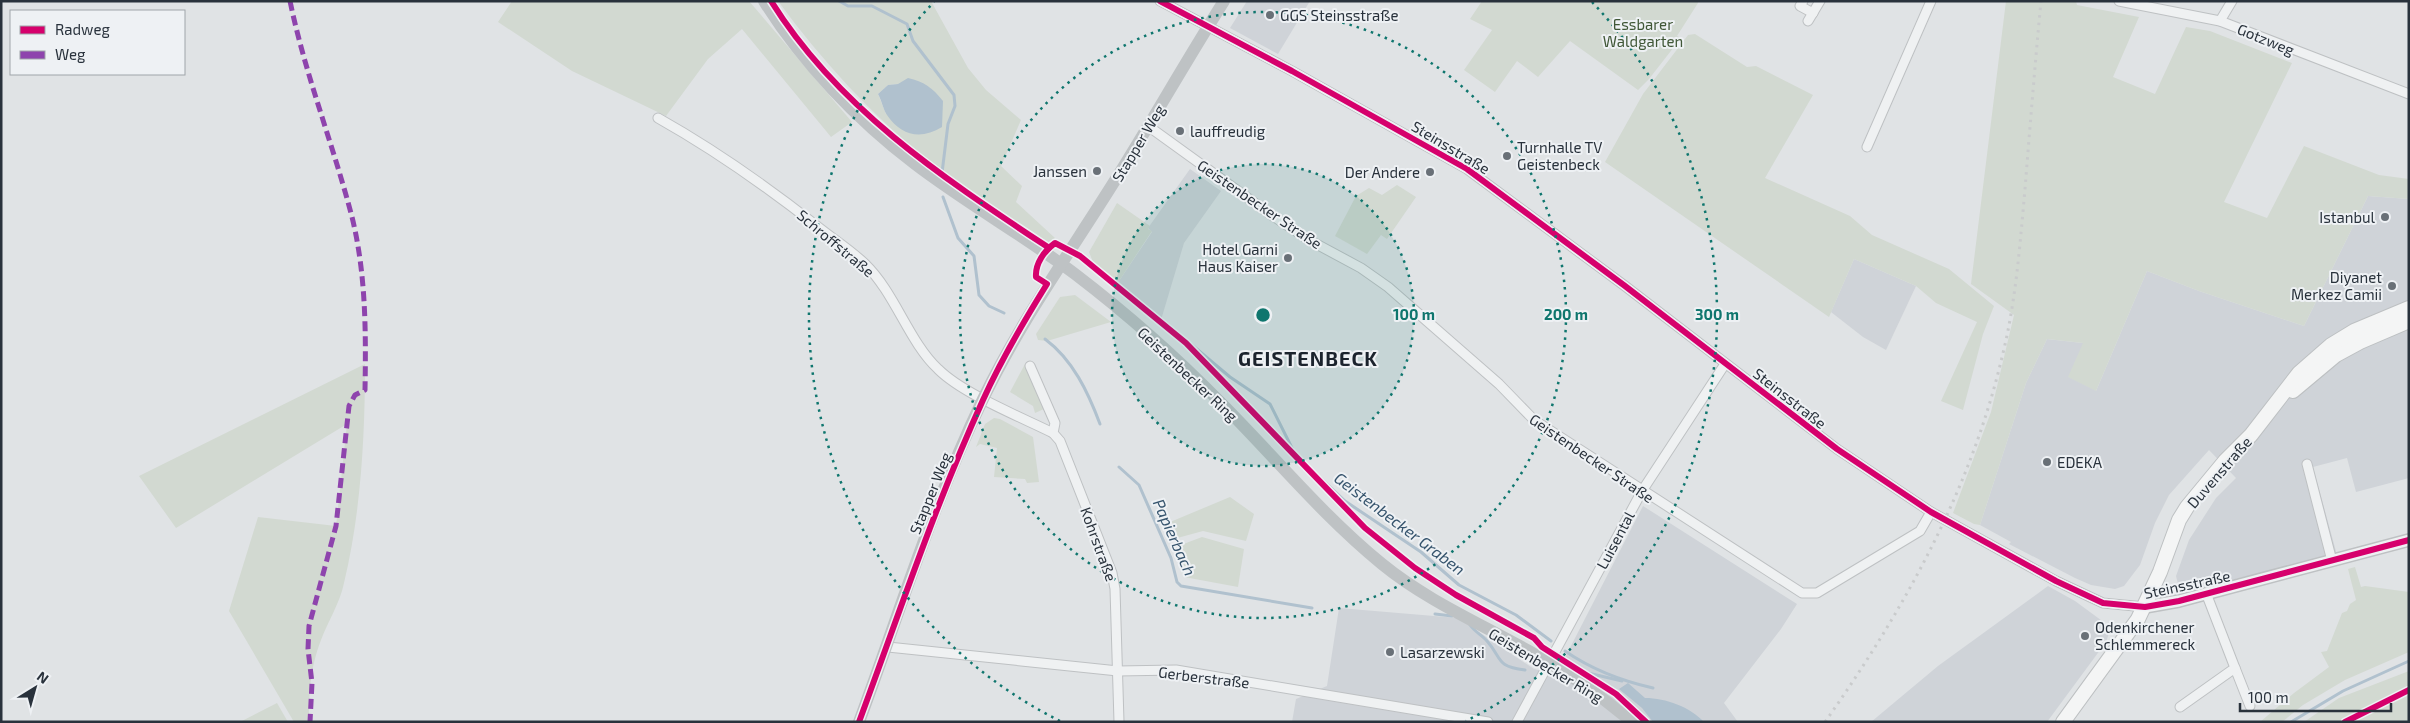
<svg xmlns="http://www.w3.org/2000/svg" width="2410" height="723" font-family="'Exo 2',sans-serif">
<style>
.built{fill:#cfd3d8}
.green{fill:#d2d9d1;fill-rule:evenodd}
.water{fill:#b0c1ce}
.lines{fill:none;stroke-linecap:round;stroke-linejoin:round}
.stream{stroke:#b0c1ce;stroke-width:3}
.minor-casing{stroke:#bec1c3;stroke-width:11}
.tertiary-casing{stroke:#bec1c3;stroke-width:14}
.primary-casing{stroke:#bdc0c2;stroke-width:16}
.minor{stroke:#eff1f2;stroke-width:9}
.tertiary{stroke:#eff1f2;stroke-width:11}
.secondary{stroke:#bec2c4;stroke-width:12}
.primary{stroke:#f4f5f5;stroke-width:14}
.rail{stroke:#c9cbcc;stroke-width:3;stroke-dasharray:2.5 5;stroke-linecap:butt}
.quiet{stroke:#8e44ad;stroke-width:5;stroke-dasharray:10 5;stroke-linecap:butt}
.cycleway-casing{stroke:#eef1f4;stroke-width:9}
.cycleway{stroke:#d6006c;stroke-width:6}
.ring{fill:none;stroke:#0f766e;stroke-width:2.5;stroke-dasharray:2.5 5}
.poi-dot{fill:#697077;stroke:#eef1f4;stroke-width:2}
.labels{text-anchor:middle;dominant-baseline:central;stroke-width:4;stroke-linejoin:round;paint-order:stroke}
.poi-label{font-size:15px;fill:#29323c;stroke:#eef1f4;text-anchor:start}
.park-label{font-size:15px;fill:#405737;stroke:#eef1f4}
.street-label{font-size:15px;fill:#29323c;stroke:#eef1f4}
.water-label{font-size:16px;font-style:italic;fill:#36546d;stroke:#eef1f4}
.district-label{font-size:20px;font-weight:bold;letter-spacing:1px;fill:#1b232d;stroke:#eef1f4}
.centre{fill:#0f766e;stroke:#eef1f4;stroke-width:2.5}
.ring-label{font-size:15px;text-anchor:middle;font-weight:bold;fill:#0f766e;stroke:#eef1f4;stroke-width:4;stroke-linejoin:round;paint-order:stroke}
</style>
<rect width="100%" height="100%" fill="#e0e3e5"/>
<g class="built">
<path d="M1247,1h63l-32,53 -48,-26z"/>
<path d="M1190,169l31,22 -37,52 -23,77 -44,-36 35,-52 -4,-4z"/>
<path d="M2368,196l41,3v279l-53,14 -9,-34 -34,9 24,88 -157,37 -4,-16 13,-36 27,-42 20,-20 -27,-28 -40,45 -14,28 -15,42 -16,21 -9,3 -24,-4 -16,-7 -66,-34 2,-2 -31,-17 46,-142 21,-44 36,4 13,48 51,-120 52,20 105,35z"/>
<path d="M1854,259l62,27 -30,64 -23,-13 -32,-25z"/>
<path d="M1643,506l154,98 -16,25 -57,74 14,19h-446l4,-23 31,-13 12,-78 119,10 76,51 22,6z"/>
<path d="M2048,586l27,15 34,25v7l-3,9 -59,80h-176l67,-56z"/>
</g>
<g class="green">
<path d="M512,1h237l103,121 -21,15 -89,-108 -34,30 -42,57 -94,-45 -74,-49z"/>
<path d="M778,1h153l37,67 18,22 35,30 -20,46 21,20 -6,16 39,36 -6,9c-40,-29 -83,-55 -121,-86 -57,-47 -106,-100 -150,-160zM898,84l-12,30 -8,-20 10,-9z"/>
<path d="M1482,1h216v2l-21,33 4,2 -32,41 -11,11 -68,-49 -32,36 -21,-16 -22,31 -31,-22 28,-40 -22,-11z"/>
<path d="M2006,1h70l1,4 62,12 -26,60 42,17 31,-67 24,4 82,32 -68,139 43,16 37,-72 75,29 30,4v20l-41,-3 -64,130 -105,-35 -52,-20 -51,120 -28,-14 15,-34 -36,-4 -21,44 -46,142 -6,-1 -21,-11 38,-101 23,-97 -43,-31z"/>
<path d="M1695,34l52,33 9,-1 57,29 -48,83 85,38 22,19 77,34 45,37 -11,28 -20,76 -22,-9 36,-79 -41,-19 -20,-17 -62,-27 -25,58 -224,-155 38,-68 45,-59z"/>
<path d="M1397,185l19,12 -29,42 -6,-4 -14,19 -32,-18 21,-40 13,-8 13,7z"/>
<path d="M1117,203l33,23 -2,3 4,2 -35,53 -24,-22 -4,-10z"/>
<path d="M1075,295l36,27 -64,19 -9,-1 -2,-6 24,-37z"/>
<path d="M365,364c0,73 -4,148 -21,219 -4,20 -16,38 -23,57 -11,29 -12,51 -12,82h-15l-65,-111 29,-94 78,9 11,-102 -171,104 -37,-52z"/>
<path d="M1025,364l19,45 -9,4 -2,-7 -23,-14z"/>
<path d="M994,418l6,1 33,18 6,45 -12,1 -2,-4 -31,-2 3,-29 -17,-4 -4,3 9,-23z"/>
<path d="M1230,497l24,17 -8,27 -43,-10 -33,9 -7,-15z"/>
<path d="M1202,537l42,12 -6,38 -54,-10 -11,-29z"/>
<path d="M2355,567l6,20 4,-1 44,6v60l-64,28 -42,25 -21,17h-22l34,-29 35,-26 -8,-15 6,-1 15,-38 5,-2 3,-7 6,-4 -8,-31z"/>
<path d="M2409,671v51h-105l35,-24z"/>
<path d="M277,703l11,19h-48z"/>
</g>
<g class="water">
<path d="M908,78c16,4 24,9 35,23l-1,26c-21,13 -41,9 -55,-12 -4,-6 -5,-14 -9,-21l10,-9 10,-1z"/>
<path d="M1628,683l17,15c21,0 45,9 59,24h-51l-11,-14 -23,-19z"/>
</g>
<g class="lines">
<g class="stream">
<path d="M839,1l9,5h24l35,18 6,17 41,54 1,11 -7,18 -6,49"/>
<path d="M943,197l15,41 16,18 5,39 10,11 15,7"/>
<path d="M1167,324l63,53 40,27 25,50 50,47 76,51 38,33 57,30 35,26"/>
<path d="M1045,339c28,21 43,53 55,85"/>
<path d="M1119,467l20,18 32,73 6,24 4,4 131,22"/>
<path d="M1435,614l17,2"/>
<path d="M1470,625c5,7 12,10 17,16 16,18 8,25 38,29"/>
<path d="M1565,651c26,18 57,30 88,37"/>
<path d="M1588,673l34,8"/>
<path d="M2291,722l52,-31 66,-30"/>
</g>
<g class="minor-casing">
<g id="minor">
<path d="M1160,1l132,70 175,98 158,117 212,163 94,63 125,69 47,22 42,4"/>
<path d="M1803,1l-3,5 13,7"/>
<path d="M2119,1l101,20 189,73"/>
<path d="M1808,21l12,-20"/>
<path d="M2220,21l12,-20"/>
<path d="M658,118c57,32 108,68 159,108 16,13 34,24 48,38 30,29 44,78 73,105 25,25 83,48 115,64l7,8 52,132 3,16 4,133"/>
<path d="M1148,126l122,88 39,26 52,28 27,19 111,97 35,36 268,173h15l103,-62 11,-19"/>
<path d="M1867,147l64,-146"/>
<path d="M1030,366l25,57 -2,10"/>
<path d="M2307,464l25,97"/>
<path d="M888,647l230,24 58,-1 312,52"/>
<path d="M2235,668l15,38"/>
<path d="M2180,707l55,-39 -29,-75"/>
<path d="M1517,722l125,-231 83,-127"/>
</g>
</g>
<g class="tertiary-casing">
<path id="tertiary" d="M2145,607l34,-6 230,-61"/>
</g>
<g class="primary-casing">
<g id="primary">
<path d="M2293,391l43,-36 24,-13 49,-21"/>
<path d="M2063,722l75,-103 22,-47 19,-52 8,-13 38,-46 26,-26 48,-62 32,-28 23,-14 55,-23"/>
</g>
</g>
<use href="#minor" class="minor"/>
<use href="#tertiary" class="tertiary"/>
<g class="secondary">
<path d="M764,1c38,61 93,119 151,163 51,39 108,71 160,110 51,39 100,82 145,128 54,54 102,113 162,162 44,36 97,59 147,87 36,20 71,44 103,71"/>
<path d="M859,722c40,-108 74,-219 124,-323 37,-77 86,-145 131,-217 37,-59 72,-121 110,-181"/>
</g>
<use href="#primary" class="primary"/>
<path class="rail" d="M1825,722c79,-112 147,-234 178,-369 13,-53 17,-109 22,-164 5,-62 10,-125 16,-188"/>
<path class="quiet" d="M290,1c15,73 43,143 62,216 14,57 14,115 13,173l-10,5 -6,11 -13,120 -27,100 -1,23 4,34 -2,39"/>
<g class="cycleway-casing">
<g id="cycleway">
<path d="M771,1c68,109 174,178 278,247"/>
<path d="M1160,1l132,70 175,98 158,117 212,163 94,63 125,69 47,22 42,4 34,-6 230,-61"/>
<path d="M859,722c40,-108 76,-217 124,-322 18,-40 41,-79 64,-116l-11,-7c-1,-13 8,-26 19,-34l25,13 106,87 179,185 50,40 41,27 78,43 8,9 74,47 30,28"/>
<path d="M2345,722l64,-32"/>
</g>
</g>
<use href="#cycleway" class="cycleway"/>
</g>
<circle cx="1263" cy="315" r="151" fill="#0f766e" fill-opacity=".12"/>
<g class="ring">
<circle cx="1263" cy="315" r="151"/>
<circle cx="1263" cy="315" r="303"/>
<path d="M1060 721A454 454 0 0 1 934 2M1592 2A454 454 0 0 1 1466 721"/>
</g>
<g class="poi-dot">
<circle cx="1270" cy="15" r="5"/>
<circle cx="1180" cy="131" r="5"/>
<circle cx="1507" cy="156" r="5"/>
<circle cx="1097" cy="171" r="5"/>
<circle cx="1430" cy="172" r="5"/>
<circle cx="2385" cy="217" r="5"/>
<circle cx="1288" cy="258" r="5"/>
<circle cx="2392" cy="286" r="5"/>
<circle cx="2047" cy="462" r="5"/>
<circle cx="2085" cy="636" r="5"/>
<circle cx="1390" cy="652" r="5"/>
</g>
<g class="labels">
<g class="poi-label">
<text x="1280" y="15">GGS Steinsstraße</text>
<text x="1190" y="131">lauffreudig</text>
<text x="1517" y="147">Turnhalle TV<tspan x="1517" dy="17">Geistenbeck</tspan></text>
<text x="1087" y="171" text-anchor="end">Janssen</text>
<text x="1420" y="172" text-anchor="end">Der Andere</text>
<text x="2375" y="217" text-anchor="end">Istanbul</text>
<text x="1278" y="249" text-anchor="end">Hotel Garni<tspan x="1278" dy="17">Haus Kaiser</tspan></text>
<text x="2382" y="277" text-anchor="end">Diyanet<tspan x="2382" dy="17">Merkez Camii</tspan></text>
<text x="2057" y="462">EDEKA</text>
<text x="2095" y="627">Odenkirchener<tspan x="2095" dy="17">Schlemmereck</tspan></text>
<text x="1400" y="652">Lasarzewski</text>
</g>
<g class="park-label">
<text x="1643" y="24">Essbarer<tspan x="1643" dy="17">Waldgarten</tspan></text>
</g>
<g class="street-label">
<text transform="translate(2266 39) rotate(22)">Gotzweg</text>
<text transform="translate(1138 143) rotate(-59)">Stapper Weg</text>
<text transform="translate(1451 147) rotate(31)">Steinsstraße</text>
<text transform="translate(1260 204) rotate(34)">Geistenbecker Straße</text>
<text transform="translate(836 243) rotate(40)">Schroffstraße</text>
<text transform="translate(1188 374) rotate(43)">Geistenbecker Ring</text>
<text transform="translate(1790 398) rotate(38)">Steinsstraße</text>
<text transform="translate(1592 458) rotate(34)">Geistenbecker Straße</text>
<text transform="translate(2219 472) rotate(-49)">Duvenstraße</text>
<text transform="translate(930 493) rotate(-68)">Stapper Weg</text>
<text transform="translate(1615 540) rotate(-62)">Luisental</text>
<text transform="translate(1099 544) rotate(70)">Kohrstraße</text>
<text transform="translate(2187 584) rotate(-12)">Steinsstraße</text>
<text transform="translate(1546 665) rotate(31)">Geistenbecker Ring</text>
<text transform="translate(1204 677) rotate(7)">Gerberstraße</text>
</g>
<g class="water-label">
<text transform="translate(1400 523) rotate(37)">Geistenbecker Graben</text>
<text transform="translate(1175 537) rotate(66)">Papierbach</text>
</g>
<g class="district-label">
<text x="1308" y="358">GEISTENBECK</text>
</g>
</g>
<circle cx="1263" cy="315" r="8" class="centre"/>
<g class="ring-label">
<text x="1414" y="320">100 m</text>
<text x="1566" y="320">200 m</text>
<text x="1717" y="320">300 m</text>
</g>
<rect width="2410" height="723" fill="none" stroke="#29323c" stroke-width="5"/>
<rect x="10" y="10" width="175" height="65" fill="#eef1f4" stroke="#9fa5aa"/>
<rect x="20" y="26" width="25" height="8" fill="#d6006c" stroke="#9fa5aa"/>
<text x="55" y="35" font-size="15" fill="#29323c">Radweg</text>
<rect x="20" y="51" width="25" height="8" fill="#8e44ad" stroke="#9fa5aa"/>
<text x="55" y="60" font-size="15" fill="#29323c">Weg</text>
<g transform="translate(35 688) rotate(37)" stroke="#eef1f4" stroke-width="4" paint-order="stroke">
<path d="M0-4L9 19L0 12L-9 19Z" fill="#29323c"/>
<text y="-8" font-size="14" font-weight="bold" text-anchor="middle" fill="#29323c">N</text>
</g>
<path d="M2240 703v8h151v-8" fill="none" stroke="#29323c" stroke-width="2.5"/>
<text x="2248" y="703" font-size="15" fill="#29323c" stroke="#eef1f4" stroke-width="4" paint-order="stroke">100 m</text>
</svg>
